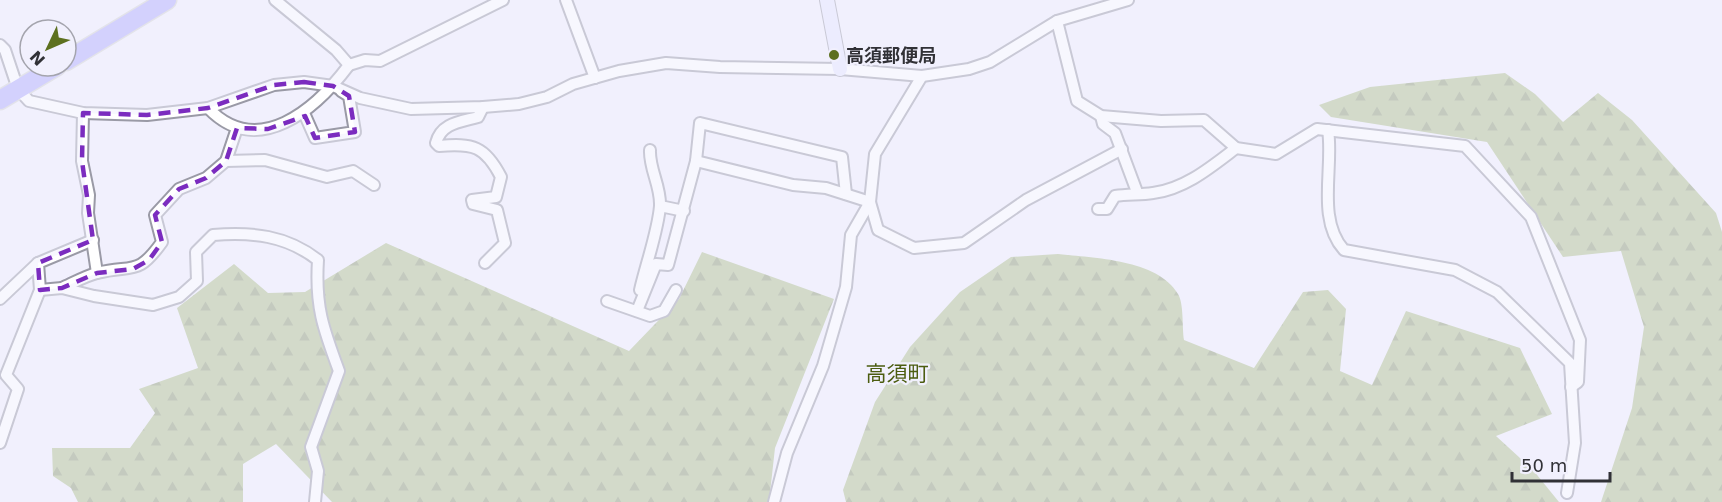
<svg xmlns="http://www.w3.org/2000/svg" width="1722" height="502" font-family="'DejaVu Sans','Noto Sans JP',sans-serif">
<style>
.forest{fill:url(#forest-firs)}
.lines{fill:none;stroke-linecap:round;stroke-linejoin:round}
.street-casing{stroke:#9a9aa6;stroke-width:14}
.secondary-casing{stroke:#9a9aa6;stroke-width:16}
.highway-casing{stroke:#d2d2d3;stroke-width:21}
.street{stroke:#fff;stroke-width:10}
.secondary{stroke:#e7e6fe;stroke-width:14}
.highway{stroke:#afaafd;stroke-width:18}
.marked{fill:none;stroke:#7b2cbf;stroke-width:4.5;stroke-dasharray:12 8;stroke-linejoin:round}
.poi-dot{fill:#5d701f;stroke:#f1f0fd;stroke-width:2}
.labels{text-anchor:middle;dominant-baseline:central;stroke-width:4.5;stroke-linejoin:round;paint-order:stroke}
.poi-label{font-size:18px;font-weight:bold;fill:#313136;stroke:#f1f0fd;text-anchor:start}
.quarter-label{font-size:21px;fill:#4c5d10;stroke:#f1f0fd}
</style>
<defs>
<pattern id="forest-firs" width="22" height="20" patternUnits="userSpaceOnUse" patternTransform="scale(1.5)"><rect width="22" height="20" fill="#afbf8d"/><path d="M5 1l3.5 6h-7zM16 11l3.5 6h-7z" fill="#8f9c74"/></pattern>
</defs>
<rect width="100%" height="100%" fill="#f1f0fd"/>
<g class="forest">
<path d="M1505,73l30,21 28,28 35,-29 34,27 84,93 6,19v270h-121l31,-94 12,-81 -23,-76 -58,6 -76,-115 -156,-25 -12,-12 51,-18z"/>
<path d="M386,243l243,108 50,-52 23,-47 132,47 -59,149 -6,54h-437l-56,-58 -33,20v38h-165l-7,-14 -18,-12 -1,-28h78l25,-35 -16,-24 59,-21 -21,-60 57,-44 34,29 37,-1z"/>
<path d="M1058,254c35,4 100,5 120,40 6,10 4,33 6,46l70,28 49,-76 25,-2 18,19 -6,62 32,14 34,-74 114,37 32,66 -56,22 37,34 26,32h-713l-3,-12 32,-88 35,-55 50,-55 51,-35z"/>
</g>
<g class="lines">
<g class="street-casing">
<g id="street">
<path d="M566,0l29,78"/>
<path d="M1057,21l20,80 24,15 60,5 43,-1 32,28 40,6 41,-25 148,17 66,71 49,123 -2,42 -7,5"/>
<path d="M0,45l5,5 13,39 11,12 54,12 64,2 61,-7 66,-23 30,-3 29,4 27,12 51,11 72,-2 36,-3 28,-7 26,-13 46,-13 47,-8 54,4 120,2 82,7 47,-7 21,-7 67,-41 71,-21"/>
<path d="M349,65l16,-5 15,1 123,-61"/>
<path d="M483,107l-5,10c-18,5 -37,6 -42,26l3,3c34,-3 46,0 62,31l-5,20 -24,3 1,4 24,6 8,33 -20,20"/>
<path d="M208,108c50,52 108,1 141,-43l-13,-15 -61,-50"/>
<path d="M83,113l-1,48 7,34 -1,18 9,60"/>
<path d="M304,113l11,25 40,-6 -6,-36 -8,-5"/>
<path d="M1101,116l2,8 12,9 22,59"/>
<path d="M1328,130c6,37 -12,89 16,120l111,20 42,22 73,71 5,80 -8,50"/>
<path d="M226,161l39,-1 62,17 26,-6 21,14"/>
<path d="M696,161l97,24 33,3 44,14 8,28 36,18 50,-5 62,-43 96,-51"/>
<path d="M660,206l24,5"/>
<path d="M1098,209h9l8,-13c13,-2 25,-1 38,-3 32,-4 58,-26 83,-45"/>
<path d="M62,288c11,-5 23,-12 35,-15 36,-9 40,4 65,-31l-7,-27 24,-26 27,-11 20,-17 11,-33"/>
<path d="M40,290l22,-2 32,8 59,9 26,-8 18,-16 -1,-29 17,-17c39,-3 73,0 105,25 -3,46 5,68 21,111l-28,76 7,24 -3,31"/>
<path d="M640,290c6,-26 18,-59 20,-84 1,-20 -11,-37 -10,-56"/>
<path d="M0,299l38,-36"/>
<path d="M607,301l43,15 14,-5 12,-21"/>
<path d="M637,311l19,-47 12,1 28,-104 4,-38 142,34 4,37"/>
<path d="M0,443l18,-54 -12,-14 34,-85 -2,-27 55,-23"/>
<path d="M774,502l13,-49 36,-87 23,-79 5,-52 19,-33 5,-48 47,-78"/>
</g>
</g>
<g class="secondary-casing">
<path id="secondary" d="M827,0l13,69"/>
</g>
<g class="highway-casing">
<g id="highway">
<path d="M66,61l101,-61"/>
<path d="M0,100l57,-34"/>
</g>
</g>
<use href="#street" class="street"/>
<use href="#secondary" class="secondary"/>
<use href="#highway" class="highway"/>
</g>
<path d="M0 0H1722V502H0ZM304,82l29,4 16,10 6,36 -40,6 -10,-22 -37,13 -31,-1 -11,33 -20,17 -27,11 -24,26 7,27 -13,18 -16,9 -36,4 -35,15 -22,2 -2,-27 55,-23 -11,-79 1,-48 64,2 61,-7 66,-23z" fill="#f1f0fd" fill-opacity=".55" fill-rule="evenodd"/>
<path class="marked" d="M304,82l29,4 16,10 6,36 -40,6 -10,-22 -37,13 -31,-1 -11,33 -20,17 -27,11 -24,26 7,27 -13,18 -16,9 -36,4 -35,15 -22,2 -2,-27 55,-23 -11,-79 1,-48 64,2 61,-7 66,-23z"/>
<circle class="poi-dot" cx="834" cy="55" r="6"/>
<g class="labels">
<g class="poi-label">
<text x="846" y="55">高須郵便局</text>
</g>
<g class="quarter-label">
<text x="897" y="374">高須町</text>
</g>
</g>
<g transform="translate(48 48) rotate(226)"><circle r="28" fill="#f1f0fd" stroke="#a4a4ad" stroke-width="1.5"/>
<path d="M0-4.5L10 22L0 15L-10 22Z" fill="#5d701f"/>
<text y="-9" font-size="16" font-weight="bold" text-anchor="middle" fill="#313136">N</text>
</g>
<path d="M1512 472v9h98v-9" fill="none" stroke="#313136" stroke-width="3"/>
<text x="1521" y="472" font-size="18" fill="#313136" stroke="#f1f0fd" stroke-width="4.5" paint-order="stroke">50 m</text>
</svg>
